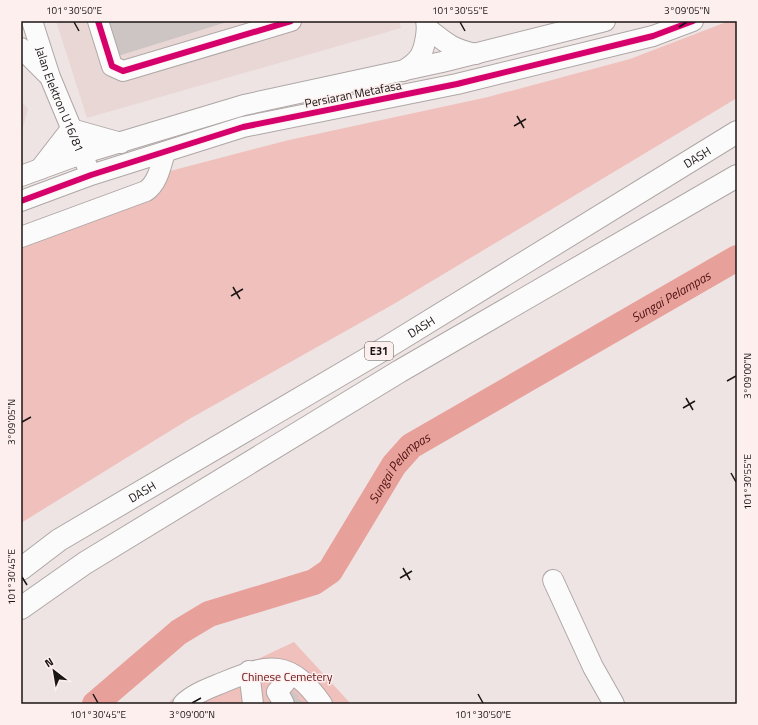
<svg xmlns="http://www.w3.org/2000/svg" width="758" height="725" font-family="'Titillium Web',sans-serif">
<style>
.built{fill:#e9d7d5}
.green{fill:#f0c1bc}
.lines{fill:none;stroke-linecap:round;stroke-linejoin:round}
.river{stroke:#e8a09b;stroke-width:26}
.building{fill:#ccc5c4}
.minor-casing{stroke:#aea7a6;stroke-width:22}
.highway-casing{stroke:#aea7a6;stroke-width:24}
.minor{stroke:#fcfbfb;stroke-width:20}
.highway{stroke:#fcfbfb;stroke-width:22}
.cycleway-casing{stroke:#fdefee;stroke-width:8}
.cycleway{stroke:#d6006c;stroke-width:6}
.ticks{fill:none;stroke:#1b1515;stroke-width:1.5}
.labels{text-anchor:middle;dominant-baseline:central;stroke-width:3;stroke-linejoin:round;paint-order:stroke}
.shield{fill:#fdefee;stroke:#5f5656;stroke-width:1}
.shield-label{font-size:11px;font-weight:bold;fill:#1b1515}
.street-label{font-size:12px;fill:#1b1515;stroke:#fdefee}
.park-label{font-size:12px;fill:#670f12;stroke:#fdefee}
.water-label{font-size:13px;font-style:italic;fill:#4e1111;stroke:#fdefee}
.neatline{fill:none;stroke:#1b1515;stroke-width:1.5}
.ticks-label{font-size:10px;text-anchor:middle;fill:#1b1515}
</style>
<rect width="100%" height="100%" fill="#eee4e3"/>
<g class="built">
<path d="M56,21h343l2,7 -314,90z"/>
<path d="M21,101l7,8 -7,25z"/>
</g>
<g class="green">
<path d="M729,21h8v77l-345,207 -201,113 -170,105v-279l127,-43 22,-30 119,-31 199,-43 142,-38z"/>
<path d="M294,642l57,62h-183l3,-4z"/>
</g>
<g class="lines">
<path class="river" id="s1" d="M95,704l84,-72 30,-18 105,-32 16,-11 64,-106 17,-19 326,-188"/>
</g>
<g class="building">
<path d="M107,21h123l-112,35z"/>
<path d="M286,687l13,9 -2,2 9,6h-14z"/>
</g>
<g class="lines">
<g class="minor-casing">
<g id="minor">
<path id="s2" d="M32,21l18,56 37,89"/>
<path d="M98,21l14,45 11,5 168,-50"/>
<path d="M427,28c19,15 25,21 49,26"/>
<path d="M21,48l26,26"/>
<path d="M403,71c6,-4 13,-8 17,-15 5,-8 8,-27 6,-35"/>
<path d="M71,129l50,14"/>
<path d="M40,169l31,-40"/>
<path d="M21,176l60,-22 163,-49 198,-43 163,-41"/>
<path d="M21,201l70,-26 152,-48 214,-43 196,-48 40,-15"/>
<path d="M21,237l125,-46c12,-8 15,-26 19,-39"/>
<path d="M553,580l40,87 21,37"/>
<path d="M249,671l4,33"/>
<path d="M183,704c11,-11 27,-16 41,-22 46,-19 66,-23 98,22"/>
<path d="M284,704l-2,-4 -5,-8 15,-18"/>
</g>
</g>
<g class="highway-casing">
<g id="highway">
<path id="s3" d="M21,569l38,-29 325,-191 353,-217"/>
<path d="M21,608l64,-45 315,-192 337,-195"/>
</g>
</g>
<use href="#minor" class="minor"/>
<use href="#highway" class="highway"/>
<g class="cycleway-casing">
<g id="cycleway">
<path d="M98,21l14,45 11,5 168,-50"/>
<path d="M21,201l70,-26 152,-48 214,-43 196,-48 40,-15"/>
</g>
</g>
<use href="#cycleway" class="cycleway"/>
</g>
<path class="ticks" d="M74,22l5,9M460,22l5,9M679,27l8,-5M517,116l7,12M514,126l12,-7M233,287l7,12M231,296l12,-7M727,381l9,-5M686,398l7,12M683,408l12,-7M22,422l9,-5M731,473l5,9M403,568l7,12M22,577l5,8M400,578l12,-7M93,694l5,9M478,694l5,9M192,703l9,-5"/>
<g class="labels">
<rect class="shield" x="365" y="342" width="28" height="18" rx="3"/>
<g class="shield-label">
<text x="379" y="351">E31</text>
</g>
<g class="street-label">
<text transform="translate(353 94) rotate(-11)">Persiaran Metafasa</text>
<text stroke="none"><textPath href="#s2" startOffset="83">Jalan Elektron U16/81</textPath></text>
<text stroke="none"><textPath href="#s3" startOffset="792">DASH</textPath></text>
<text stroke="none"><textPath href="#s3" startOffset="468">DASH</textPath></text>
<text stroke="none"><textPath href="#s3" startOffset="144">DASH</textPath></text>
</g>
<g class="park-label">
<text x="287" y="676">Chinese Cemetery</text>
</g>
<g class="water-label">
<text stroke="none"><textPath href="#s1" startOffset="724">Sungai Pelampas</textPath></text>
<text stroke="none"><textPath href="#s1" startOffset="400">Sungai Pelampas</textPath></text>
</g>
</g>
<rect width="758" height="725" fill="none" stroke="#fdefee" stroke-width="44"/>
<g transform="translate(54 671) rotate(329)" stroke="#fdefee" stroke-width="3" paint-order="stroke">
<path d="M0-3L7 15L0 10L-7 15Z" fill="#1b1515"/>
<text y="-6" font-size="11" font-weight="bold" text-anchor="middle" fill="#1b1515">N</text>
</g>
<rect x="22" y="22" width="714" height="681" class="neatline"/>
<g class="ticks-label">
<text x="74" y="14">101°30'50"E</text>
<text x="460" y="14">101°30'55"E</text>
<text x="687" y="14">3°09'05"N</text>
<text transform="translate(747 376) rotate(-90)" y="4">3°09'00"N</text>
<text transform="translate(11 422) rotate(-90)" y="4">3°09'05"N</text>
<text transform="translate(747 482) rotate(-90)" y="4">101°30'55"E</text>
<text transform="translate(11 577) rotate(-90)" y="4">101°30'45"E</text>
<text x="98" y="718">101°30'45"E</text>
<text x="192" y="718">3°09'00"N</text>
<text x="483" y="718">101°30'50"E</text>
</g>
</svg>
